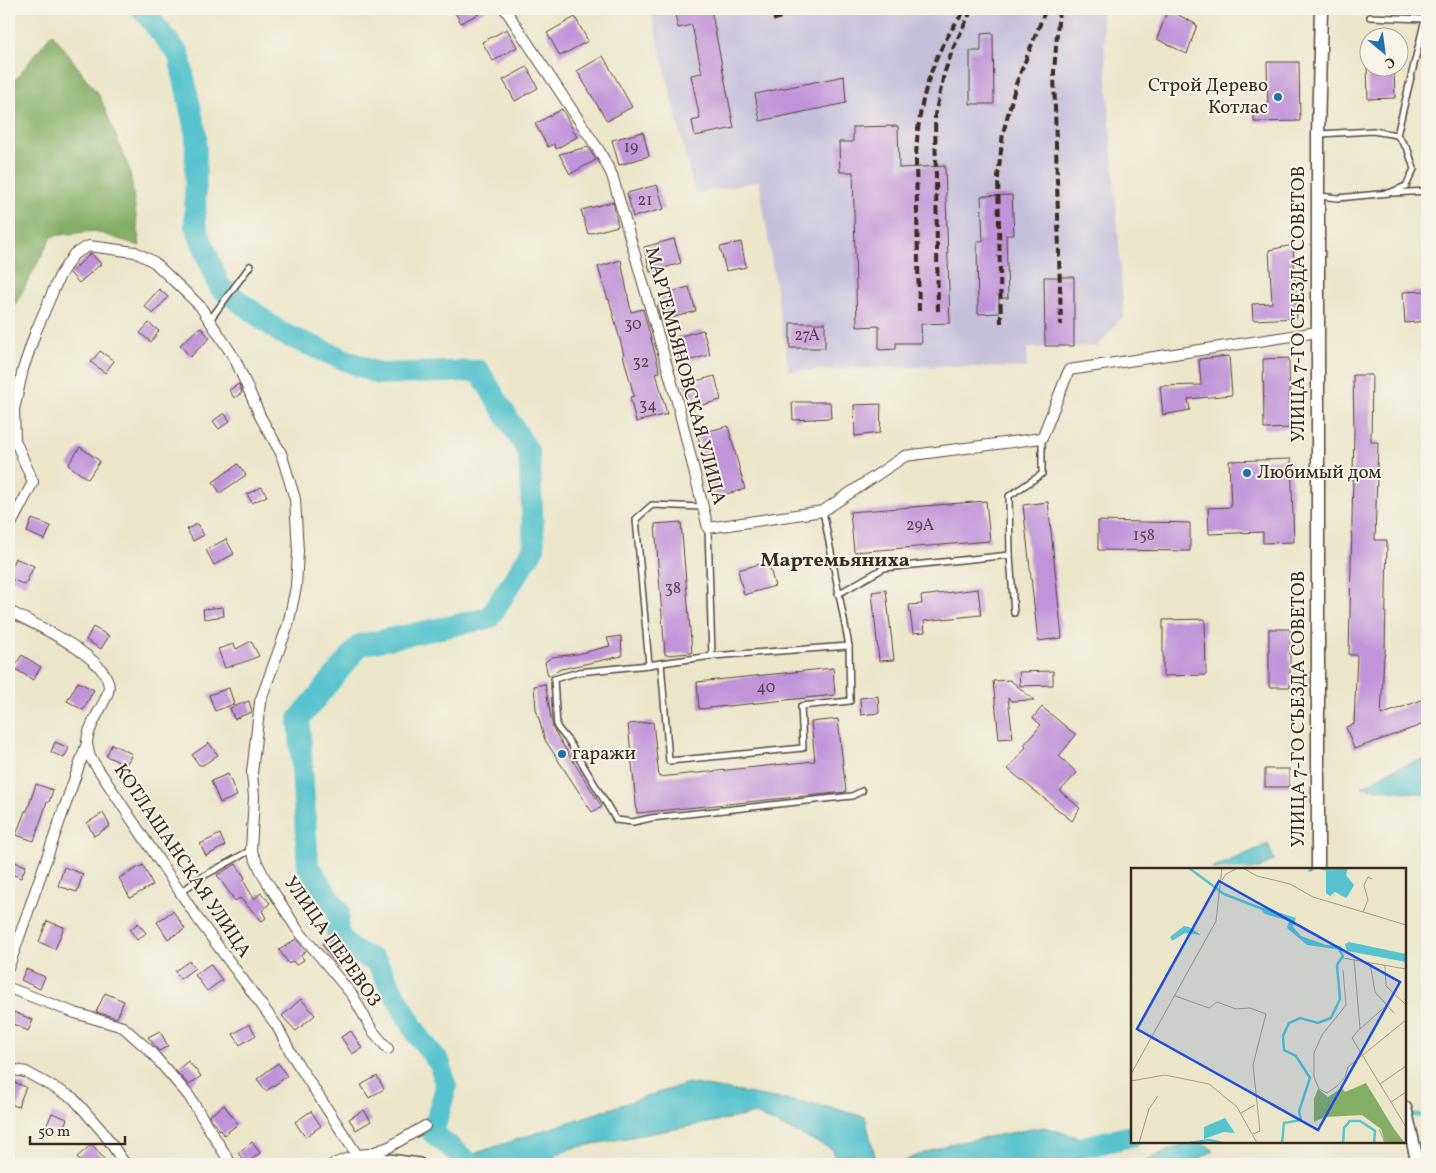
<svg xmlns="http://www.w3.org/2000/svg" width="1436" height="1173" font-family="Vollkorn,serif">
<style>
.industrial{fill:#c5c0da}
.forest{fill:#84ae66;stroke:#606c42}
.water{fill:#56c3ce;stroke:#487676}
.lines{fill:none;stroke-linecap:round;stroke-linejoin:round}
.stream{stroke:#56c3ce;stroke-width:4}
.river{stroke:#56c3ce;stroke-width:22}
.building{fill:#c193d9}
.service-casing{stroke:#554638;stroke-width:8}
.minor-casing{stroke:#554638;stroke-width:12}
.tertiary-casing{stroke:#554638;stroke-width:15}
.service{stroke:#fff;stroke-width:5}
.minor{stroke:#fff;stroke-width:10}
.tertiary{stroke:#fff;stroke-width:12}
.rail{stroke:#3b2a1e;stroke-width:4;stroke-dasharray:8 4;stroke-linecap:butt}
.poi-dot{fill:#1f6fb2;stroke:#f7f3e8;stroke-width:2}
.labels{text-anchor:middle;dominant-baseline:central;stroke-width:4;stroke-linejoin:round;paint-order:stroke}
.number-label{font-size:16px;fill:#5c444d}
.poi-label{font-size:19px;fill:#3b2a1e;stroke:#f7f3e8;text-anchor:start}
.street-label{font-size:19px;fill:#3b2a1e;stroke:#f7f3e8}
.neighbourhood-label{font-size:20px;font-weight:bold;fill:#3b2a1e;stroke:#f7f3e8}
.inset-river{fill:none;stroke:#56c3ce;stroke-width:2.5}
.inset-road{fill:none;stroke:#a59b85;stroke-width:1}
.view{fill:#1d4ed8;fill-opacity:0.15;stroke:#1d4ed8;stroke-width:2.5}
.inset-edge{fill:none;stroke:#3b2a1e;stroke-width:2.5}
</style>
<rect width="100%" height="100%" fill="#f7f3e8"/>
<filter id="ink" filterUnits="userSpaceOnUse"><feTurbulence type="fractalNoise" baseFrequency=".02" numOctaves="2"/><feDisplacementMap in="SourceGraphic" scale="10" xChannelSelector="R" yChannelSelector="G"/><feConvolveMatrix kernelMatrix="1 2 1 2 8 2 1 2 1" color-interpolation-filters="sRGB"/></filter>
<filter id="wash" filterUnits="userSpaceOnUse"><feTurbulence type="fractalNoise" baseFrequency=".0096" numOctaves="4" result="noise"/><feDisplacementMap in="SourceGraphic" scale="20" xChannelSelector="R" yChannelSelector="G"/><feGaussianBlur stdDeviation="1.12" result="paint"/><feColorMatrix in="noise" values="0 0 0 0 0 0 0 0 0 0 0 0 0 0 0 0 0 1.4 0 .05"/><feComposite in="paint" operator="in"/></filter>
<g filter="url(#wash)">
<rect width="100%" height="100%" fill="#ebe6ca"/>
<path class="industrial" d="M650,9h452l22,306 -26,31 -71,2v20l-90,-2 -148,5 -30,-190 -64,13z"/>
<path class="forest" d="M52,33l48,64 30,74 10,75 -46,-15 -42,5 -43,80v-228z"/>
<g class="water">
<path d="M1427,758v36l-65,-7 27,-16z"/>
<path d="M1268,844l6,16 -15,9h-48z"/>
<path d="M688,1083l145,25 32,9 12,47h-41l-4,-15 -77,-35 -183,34 -33,16h-74l11,-11z"/>
<path d="M1044,1127l34,10 -9,27h-174l54,-20z"/>
<path d="M1188,1142h13l13,8 -23,14h-54z"/>
</g>
<g class="lines">
<path class="stream" d="M1409,1115l18,1"/>
<g class="river">
<path d="M142,9l37,46 17,80 -1,90 25,62 61,46 98,41 100,-3 50,82 5,95 -45,70 -129,27 -61,74 9,147 31,46 -2,20 13,17 26,12 41,73 23,30 6,23 -13,46 38,31"/>
<path d="M1007,1164l125,-28"/>
</g>
</g>
<g id="blocks">
<g class="building">
<path d="M453,9h35l-27,14z"/>
<path d="M700,9h11l23,119 -39,8 -3,-15 8,-2 -9,-44 11,-2 -10,-48 -14,3 -3,-14z"/>
<path d="M1168,9l29,16 -10,29 -30,-15z"/>
<path d="M575,17l13,24 -28,15 -13,-23z"/>
<path d="M507,29l10,18 -24,14 -11,-19z"/>
<path d="M993,33l1,71h-24v-53h11v-17z"/>
<path d="M603,56l29,51 -25,14 -30,-50z"/>
<path d="M1267,62h32l1,59 -46,1v-15h14z"/>
<path d="M527,67l11,21 -23,13 -12,-21z"/>
<path d="M1367,68h27l1,30 -27,1z"/>
<path d="M844,76l2,27 -86,18 -5,-27z"/>
<path d="M562,109l15,28 -21,12 -2,-5 -6,3 -13,-23z"/>
<path d="M898,126l1,42 46,-2 5,157 -29,1 1,19h-26v6l-17,1v-24l-22,1 -4,-155h-13l-1,-30h14v-15z"/>
<path d="M643,132l6,24 -30,9 -7,-25z"/>
<path d="M588,147l8,13 -26,14 -11,-20z"/>
<path d="M657,185l7,24 -31,8 -6,-24z"/>
<path d="M1012,195l2,40h-8l2,63h-9v15l-21,1 -1,-73h6l-2,-45z"/>
<path d="M613,202l5,24 -30,8 -7,-24z"/>
<path d="M674,239l7,24 -31,9 -6,-25z"/>
<path d="M741,242l5,25 -20,4 -6,-24z"/>
<path d="M1293,245l4,73 -44,2 -1,-16 20,-1 -3,-53z"/>
<path d="M91,253l10,11 -22,19 -9,-10z"/>
<path d="M621,260l10,52 12,-3 17,63 -4,1 11,41 -31,8 -6,-25 4,-1 -11,-41h1l-15,-56 -1,1 -10,-33z"/>
<path d="M1044,277h30v69h-29z"/>
<path d="M689,287l7,24 -35,10 -4,-15 4,-2 -2,-9z"/>
<path d="M159,289l9,8 -15,17 -9,-8z"/>
<path d="M1426,291l1,30 -22,2 -2,-31z"/>
<path d="M149,323l10,8 -8,11 -11,-9z"/>
<rect x="790" y="323" width="35" height="25"/>
<path d="M200,327l10,11 -20,19 -10,-12z"/>
<path d="M703,330l7,25 -30,8 -7,-25z"/>
<path d="M100,351l14,10 -9,12 -14,-11z"/>
<path d="M1229,356l3,39 -44,4 2,11 -27,5 -3,-29 41,-1 -2,-26z"/>
<path d="M1289,358l1,70 -26,1 -1,-70z"/>
<path d="M1353,375h19l-1,67h7l-3,98h12l-2,115h-1l-3,60 46,-17v25l-73,26 -8,-22 8,-3 3,-69h-8l5,-224z"/>
<path d="M715,376l6,24 -30,8 -7,-24z"/>
<path d="M239,384l3,9 -8,5 -5,-8z"/>
<path d="M792,402h38l1,16 -38,2z"/>
<path d="M881,404l-1,29 -25,3 -1,-31z"/>
<path d="M224,413l6,8 -11,8 -6,-8z"/>
<path d="M728,426l17,63 -30,8 -18,-63z"/>
<path d="M80,447l20,14 -12,18 -20,-14z"/>
<path d="M1291,459l3,83 -31,1v-11l-54,2 -1,-26 23,-1 -2,-46z"/>
<path d="M238,464l8,11 -26,18 -7,-11z"/>
<path d="M262,487l5,9 -15,7 -5,-9z"/>
<path d="M986,501l4,40 -136,11 -4,-40z"/>
<path d="M1048,502l14,136 -24,3 -15,-136z"/>
<path d="M32,519l19,7 -6,14 -18,-8z"/>
<path d="M1098,521l92,2v28l-92,-1z"/>
<path d="M681,522l11,131 -27,2 -10,-131z"/>
<path d="M197,524l7,11 -11,6 -6,-12z"/>
<path d="M226,539l8,15 -20,11 -8,-15z"/>
<path d="M15,558l19,8 -9,19 -16,-7v-4z"/>
<path d="M768,562l7,24 -31,9 -6,-25z"/>
<path d="M978,589l3,26 -57,6 1,11 -12,1 -4,-28 13,-1 -1,-8z"/>
<path d="M886,590l8,70 -15,1 -7,-69z"/>
<path d="M223,607l1,9 -20,3 -1,-10z"/>
<path d="M1205,619l1,56 -43,1v-56z"/>
<path d="M93,627l16,9 -8,13 -15,-9z"/>
<rect x="1269" y="629" width="21" height="58"/>
<path d="M621,636l1,20 -61,13 -13,7 -3,-14 7,-5 25,-3 33,-8 -3,-8z"/>
<path d="M251,641l8,15 -12,5 -22,7 -7,-19 16,-5 2,5z"/>
<path d="M22,655l19,12 -8,13 -19,-12z"/>
<path d="M833,668l2,27 -136,14 -2,-27z"/>
<path d="M1053,671v14l-33,1 -1,-14z"/>
<path d="M1010,680l24,20 -22,1 -4,-3 5,40 -14,1 -6,-58z"/>
<path d="M78,682l16,8 -11,20 -16,-9z"/>
<path d="M545,684l8,45 49,78 -10,5 -47,-72 -9,-31 -2,-23z"/>
<path d="M229,688l5,16 -19,7 -6,-16z"/>
<path d="M878,696l1,17 -18,2 -1,-17z"/>
<path d="M249,701l3,11 -18,7 -4,-11z"/>
<path d="M1042,707l34,28 -17,21 18,17 -17,18 20,17 -8,13 -64,-52 18,-22 -2,-2 17,-20 -8,-7z"/>
<path d="M838,719l8,73 -209,21 -9,-89 25,-2 6,55 156,-16 -4,-39z"/>
<path d="M55,742l14,6 -5,10 -13,-6z"/>
<path d="M209,743l9,12 -15,10h-4l-7,-10z"/>
<path d="M112,744l20,10 -6,11 -20,-9z"/>
<rect x="1265" y="769" width="24" height="18"/>
<path d="M228,774l9,22 -17,7 -9,-22z"/>
<path d="M36,784l17,6 -4,12h-2l-13,39 -18,-6 9,-24h2z"/>
<path d="M103,813l7,13 -16,10 -7,-13z"/>
<path d="M220,834l5,12 -19,10 -6,-12z"/>
<path d="M9,860l17,6 -5,12 -12,-5z"/>
<path d="M236,864l9,14 -2,2 11,19 7,-6 9,10 -8,8 4,7 -4,3 -22,-23 -5,3 -18,-26z"/>
<path d="M143,865l10,20 -23,13 -11,-20z"/>
<path d="M64,867l19,7 -6,18 -19,-6z"/>
<path d="M173,911l12,18 -17,10 -11,-17z"/>
<path d="M47,921l17,6 -9,22 -16,-7z"/>
<path d="M138,923l8,10 -9,7 -7,-10z"/>
<path d="M296,939l10,12 -5,4 3,5 -8,5 -3,-4 -4,3 -10,-14z"/>
<path d="M330,939l14,23 -7,4 -15,-22z"/>
<path d="M189,961l6,7 -15,11 -5,-8z"/>
<path d="M210,964l12,16 -15,11 -12,-16z"/>
<path d="M26,969l19,8 -5,12 -19,-9z"/>
<path d="M105,993l19,8 -7,17 -21,-6z"/>
<path d="M301,999l14,16 -19,16 -14,-15z"/>
<path d="M9,1010l24,10 -5,11 -19,-9z"/>
<path d="M249,1024l7,11 -16,10 -7,-11z"/>
<path d="M160,1031l8,15 -9,5 -11,-14z"/>
<path d="M351,1031l11,17 -10,6 -11,-17z"/>
<path d="M188,1061l13,15 -12,9 -13,-14z"/>
<path d="M278,1063l9,13 -21,15 -9,-12z"/>
<path d="M377,1076l7,13 -15,9 -8,-13z"/>
<path d="M13,1082l13,5 -8,20 -9,-4v-10z"/>
<path d="M224,1105l14,19 -14,11 -15,-19z"/>
<path d="M364,1110l7,11 -15,9 -7,-11z"/>
<path d="M311,1111l10,15 -16,11 -10,-15z"/>
<path d="M52,1113l15,6 -7,16 -15,-6z"/>
<path d="M252,1142l8,11 -14,11 -8,-11z"/>
<path d="M92,1144l12,15 -6,5h-15l-6,-7z"/>
</g>
</g>
</g>
<g filter="url(#ink)">
<use href="#blocks" fill-opacity="0" stroke="#554638" stroke-width="1"/>
<g class="lines">
<g class="service-casing">
<g id="service">
<path d="M1370,17l55,2"/>
<path d="M1319,134l54,-3 24,4 11,15 6,19 -8,17 -17,7 -51,5 -19,-2"/>
<path d="M1397,135l28,-116v-10"/>
<path d="M1393,193l34,-2"/>
<path d="M209,321l41,-55"/>
<path d="M702,507l-50,-2 -16,14 13,146 12,-2 8,98 134,-13 -2,-42 49,-5 -1,-55 -137,10 -4,-128"/>
<path d="M823,511l26,135"/>
<path d="M1010,555l4,58"/>
<path d="M838,594l46,-26 126,-13 -1,-59 33,-22v-35"/>
<path d="M661,663l51,-7"/>
<path d="M649,665l-70,7 -25,7 3,48 13,16 46,77 17,2 18,-4 201,-22 10,-5"/>
<path d="M181,892l19,-14 51,-28"/>
<path d="M373,1155l47,6 4,3"/>
</g>
</g>
<g class="minor-casing">
<g id="minor">
<path d="M505,9l95,143 12,23 65,226 31,127 115,-17 82,-55 137,-18 27,-68 249,-38"/>
<path d="M9,528l24,-46 -18,-42 -1,-30 9,-41 13,-38 24,-56 14,-21 15,-8 46,6 19,10 46,44 35,53 26,59 20,35 14,46 3,52 -2,36 -8,38 -28,77 -8,71 2,24 -3,53 13,27 33,52 56,67 19,34 16,19"/>
<path d="M9,611c23,12 109,50 99,81 -5,16 -20,33 -21,50 0,5 2,11 3,15l108,162 79,107 15,29 65,100"/>
<path d="M9,966l78,-223"/>
<path d="M9,988l66,25 48,14 27,24 39,45 42,68"/>
<path d="M9,1069l17,3 47,26 30,34 22,32"/>
<path d="M333,1164l24,-9 12,-1 20,-7 36,-21"/>
</g>
</g>
<g class="tertiary-casing">
<g id="tertiary">
<path d="M1318,869v-735l3,-125"/>
<path d="M1405,1108l13,56"/>
</g>
</g>
<use href="#service" class="service"/>
<use href="#minor" class="minor"/>
<use href="#tertiary" class="tertiary"/>
<g class="rail">
<path d="M1059,9l-5,63 7,253"/>
<path d="M773,20l28,-11"/>
<path d="M919,311l-3,-150c1,-56 15,-107 50,-152"/>
<path d="M938,311l-3,-196 9,-41 8,-23 19,-40"/>
<path d="M1001,323l-3,-146 5,-44 13,-49 30,-75"/>
</g>
</g>
</g>
<g class="poi-dot">
<circle cx="1278" cy="97" r="5"/>
<circle cx="1247" cy="473" r="5"/>
<circle cx="562" cy="754" r="5"/>
</g>
<g class="labels">
<g class="number-label">
<text x="631" y="148">19</text>
<text x="645" y="201">21</text>
<text x="633" y="325">30</text>
<text x="807" y="336">27А</text>
<text x="641" y="363">32</text>
<text x="648" y="406">34</text>
<text x="920" y="526">29А</text>
<text x="1144" y="536">158</text>
<text x="673" y="589">38</text>
<text x="766" y="688">40</text>
</g>
<g class="poi-label">
<text x="1268" y="86" text-anchor="end">Строй Дерево<tspan x="1268" dy="22">Котлас</tspan></text>
<text x="1257" y="473">Любимый дом</text>
<text x="572" y="754">гаражи</text>
</g>
<g class="street-label">
<text transform="translate(1299 304) rotate(-90)">УЛИЦА 7-ГО СЪЕЗДА СОВЕТОВ</text>
<text transform="translate(685 376) rotate(75)">МАРТЕМЬЯНОВСКАЯ УЛИЦА</text>
<text transform="translate(1299 709) rotate(-90)">УЛИЦА 7-ГО СЪЕЗДА СОВЕТОВ</text>
<text transform="translate(182 861) rotate(56)">КОТЛАШАНСКАЯ УЛИЦА</text>
<text transform="translate(332 942) rotate(55)">УЛИЦА ПЕРЕВОЗ</text>
</g>
<g class="neighbourhood-label">
<text x="835" y="561">Мартемьяниха</text>
</g>
</g>
<g transform="translate(1131 868)">
<rect width="275" height="275" fill="#ebe6ca"/>
<path d="M235,215l28,46 11,14h-20l-4,-14 -19,-14 -37,2 -11,5v-23l4,-10 10,8 14,-9 3,4z" fill="#84ae66"/>
<path d="M181,0h36l-2,7 8,10 -5,9 -3,4 -11,-6 -5,4 -4,-3v-22l-10,-3 -5,4 -4,-1zM134,40l31,10 -3,9 8,9 25,9 15,1 1,4 -35,-5 -20,-17 2,-7 -24,-7 -3,-3zM53,58l5,1 12,8 -16,-2 -13,8 -2,-4zM218,74l57,12v8l-59,-11 -2,-7zM94,250l10,15 -11,-1 -20,7v-12z" fill="#56c3ce"/>
<path class="inset-river" d="M58,0l35,26M93,26l41,16M59,275l19,-3 14,3M151,275l2,-20 17,-3 -2,-9 11,-33 -14,-22 -12,-6 -1,-14 6,-13 11,-5 18,5 13,-5 9,-19 -3,-34 6,-9 -4,-7M212,275l1,-15 6,-7h10l15,10 -1,12"/>
<path class="inset-road" d="M112,0l14,8 33,8 23,13 50,15 5,-12 -4,-15 4,-8 4,2M91,12l4,-6 12,-6M232,44l43,13M212,90l63,11M223,91l6,69 -8,10 54,89M239,95l5,29 19,21M254,97l1,21 20,19M212,102l3,35 -24,30 -8,18v24l5,12 8,4 10,-7 8,-9 3,-10 58,-47M44,128l34,12 8,-6 19,7 14,-1 16,6 -13,51 7,66 -7,3M229,161l27,-24M0,206l85,-153 6,-53M0,213l34,-6 44,9 28,23 20,36M249,216l26,-18M260,234l15,-10M110,245l14,-8M248,261l6,14M8,275l10,-34 9,-13"/>
<path class="view" d="M88,13l181,101 -82,148 -181,-101z"/>
<rect width="275" height="275" class="inset-edge"/>
</g>
<rect width="1436" height="1173" fill="none" stroke="#f7f3e8" stroke-width="30"/>
<g transform="translate(1384 52) rotate(151)"><circle r="24" fill="#f7f3e8" stroke="#aca397"/>
<path d="M0-4L9 19L0 12L-9 19Z" fill="#1f6fb2"/>
<text y="-8" font-size="14" font-weight="bold" text-anchor="middle" fill="#3b2a1e">С</text>
</g>
<path d="M30 1136v8h95v-8" fill="none" stroke="#3b2a1e" stroke-width="2.5"/>
<text x="38" y="1136" font-size="15" fill="#3b2a1e" stroke="#f7f3e8" stroke-width="4" paint-order="stroke">50 m</text>
</svg>
